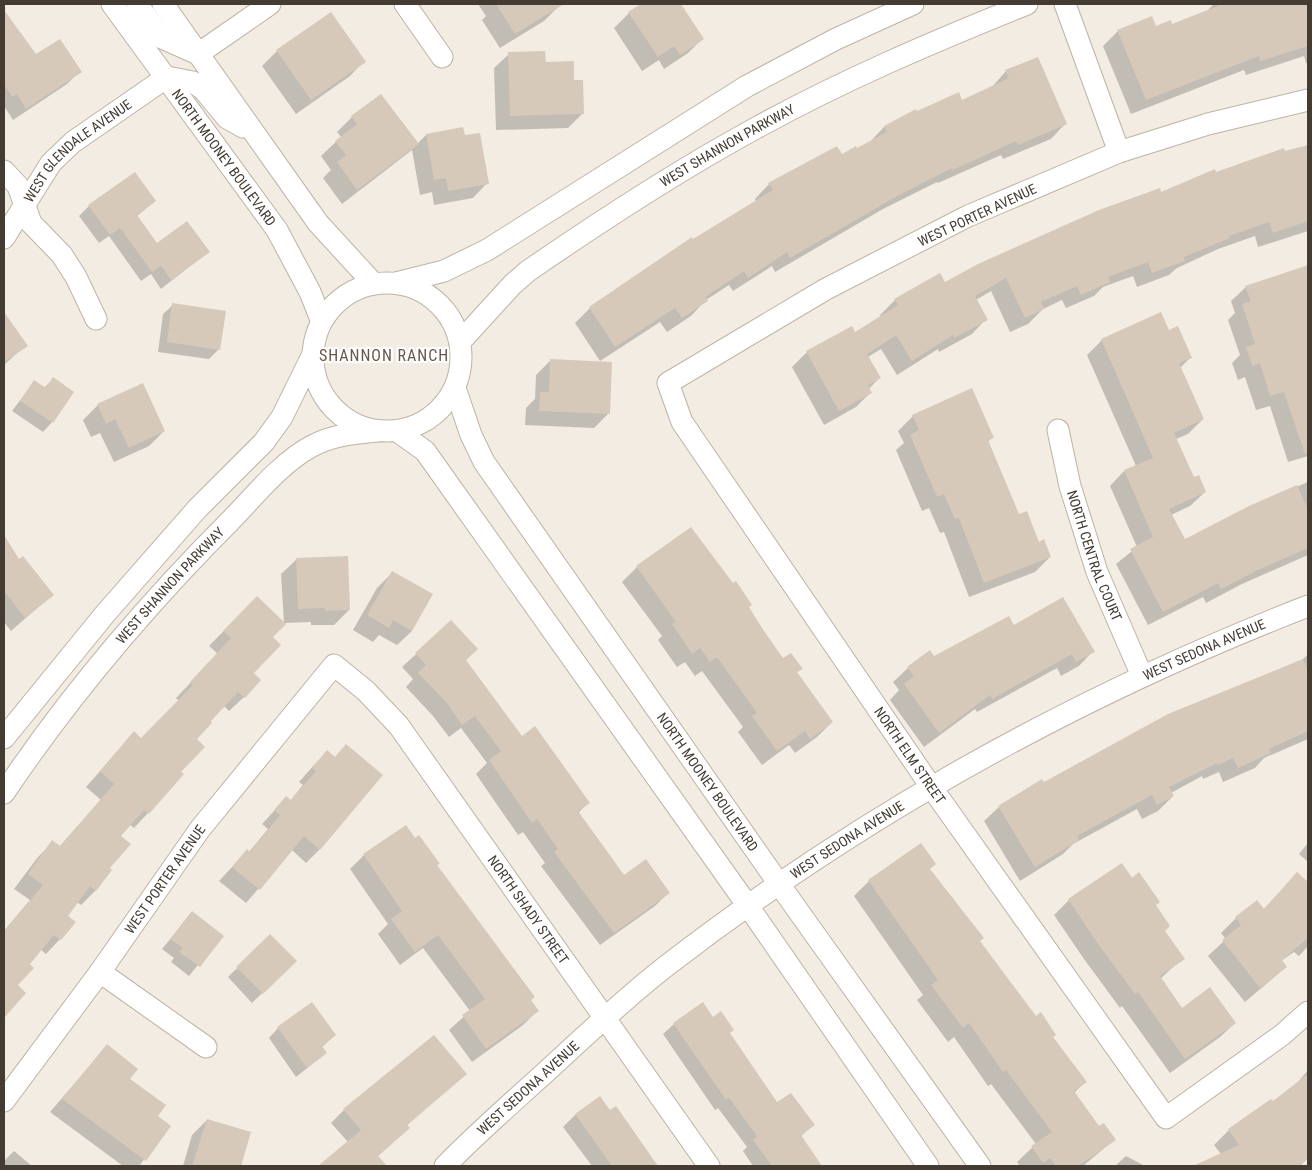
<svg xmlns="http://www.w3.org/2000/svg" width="1312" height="1170" font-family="'Roboto Condensed',sans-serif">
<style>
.shadow{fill:#0003}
.building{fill:#d7c9ba}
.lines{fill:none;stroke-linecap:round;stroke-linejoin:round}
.minor-casing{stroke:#beb3a4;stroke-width:23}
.minor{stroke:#fff;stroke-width:21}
.labels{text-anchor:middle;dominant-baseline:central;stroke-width:4.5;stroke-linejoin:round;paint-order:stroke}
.street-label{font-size:14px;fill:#443b32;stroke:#fff}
.quarter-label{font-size:16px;letter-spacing:1px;fill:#675849;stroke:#fff}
</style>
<rect width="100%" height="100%" fill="#f2ece2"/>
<g class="shadow">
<path d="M478,4h79l2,2 -15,15 -44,27 -18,-28 4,-4z"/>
<path d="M643,4h32l27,35 -14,14 -24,16 -5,-9 -17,11 -28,-43 15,-15z"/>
<path d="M1214,4h94v59h-2l-2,-7 -58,19 -2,-5 -113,44 -28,-68 15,-15 54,-6 34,-13z"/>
<path d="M4,12l32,44 44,15 -13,13 -54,36 -9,-14z"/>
<path d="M277,51l87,10 -14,15 -54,38 -34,-48z"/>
<path d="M509,54l35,9 29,18 10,32 -15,15 -72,2 -2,-62z"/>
<path d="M1006,71l59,53 -14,15 -48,20 -2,-4 -63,28 -1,-1 -54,27 -108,63 -3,-6 -39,25 -4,-6 -23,15 -15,16 -24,16 -7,-10 -60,39 -25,-38 15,-15 102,-69 1,2 63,-39 -1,-3 14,-15 88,-34 13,-8 14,-15 32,-16 1,2 44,-12 31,-14z"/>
<path d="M381,96l36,48 9,-9 38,2 23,46 -14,15 -39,7 -2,-13 -12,3 -8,-45 -70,54 -19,-26 8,-8 -10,-14 20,-19 -4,-5 15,-15z"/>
<path d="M1308,146v85l-50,16 -3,-11 -37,13 -41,19 -8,7 -32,12 -4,-11 -30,11 -9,9 -28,12 -4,-8 -19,9 -15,15 -18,8 -19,-41 -15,9 10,19 -14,15 -33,18 -1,-3 -41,26 -16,-26 -13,8 11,21 -10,11 2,3 -15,15 -32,18 -32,-58 15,-15 44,-24 4,6 26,-17 -1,-2 15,-15 45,-25 5,9 215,-90 55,-21z"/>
<path d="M155,201l-18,15 20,29 51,7 -47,37 -10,-15 -10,7 -32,-45 -10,7 -20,-27 10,-10z"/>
<path d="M1306,267l2,5v184l-20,6 -18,-56 -14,4 -11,-33 -7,3 -6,-17 8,-8 -12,-35 7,-7 -4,-12 15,-14z"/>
<path d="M173,305l46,44 -10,10 -51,-7 5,-38z"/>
<path d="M4,315l22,30 -22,20z"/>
<path d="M1169,331l22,26 -11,11 23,51 -15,15 -12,5 17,40 12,13 -15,14 -19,9 13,26 65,-34 59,-25v73l-66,29 -36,19 -3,-6 -55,28 -32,-61 21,-17 -27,-61 14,-15 12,-5 -49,-111 15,-15z"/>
<path d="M551,360l57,54 -14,14 -69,-3 1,-17 9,-9 1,-24z"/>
<path d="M53,379l-1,43 -9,10 -31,-21 22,-29 10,6z"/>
<path d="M98,405l66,26 -15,15 -35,16 -14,-29 -9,4 -8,-17z"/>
<path d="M913,416l79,21 -4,5 31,73 31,42 -15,15 -66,25 -25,-65 -4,1 -11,-25 -7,3 -26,-61 8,-7 -6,-12z"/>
<path d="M4,537l15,24 33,34 -41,36 -7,-9z"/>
<path d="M296,560l53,50 -15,15h-23v-3l-26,1 -14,14 -19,36 -8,24 -15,14 -5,-5 -29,33 -16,33 -31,41 -14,15 -5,-4 -10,12 -11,33 -12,21 -15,15 -4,-3 -11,14 -6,23 -14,15 -6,-5 -12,15 -12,21 9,8 -21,23v-85l26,-31 -16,-11 24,-32 15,-15 6,5 42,-47 -15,-13 48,-54 7,6 38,-38 -3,-3 42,-44 -9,-8 48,-49 27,26 -3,-49z"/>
<path d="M637,567l111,40 35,53 18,8 -5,5 36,49 -15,15 -22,16 -6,-8 -27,20 -24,-33 5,-5 -41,-56 -7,5 -10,-14 -8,5 -19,-27 4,-4 -40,-54z"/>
<path d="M392,573l20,58 -15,14 -18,-10 -6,7 -20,-12 24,-42z"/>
<path d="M451,622l14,39 57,77 66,65 -10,10 45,64 45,16 -13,13 -55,39 -59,-79 4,-3 -22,-31 -5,3 -42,-61 11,-11 -26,-35 -12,9 -16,-21 -27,-29 7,-8 -11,-12z"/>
<path d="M1013,627l80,24 -14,15 -18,10 -4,-8 -80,44 -2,-3 -51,38 -34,-47 9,-10 -6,-8 15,-14z"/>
<path d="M1308,654v85l-44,19 -9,10 -32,14 -4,-10 -16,7 -1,-3 -31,17 2,3 -15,15 -16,8 -5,-10 -64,35 -10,10 -43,27 -36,-60 15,-14 303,-147z"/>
<path d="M346,746l-26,103 -14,14 -14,-13 -46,53 -27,-22 28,-30 2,1 19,-23 -6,-5 24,-26 4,3 13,-16 -4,-3 15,-17 13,-13 7,6z"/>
<path d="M1308,843v19l-9,-8z"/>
<path d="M920,845l9,24 50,73 106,140 -11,11 25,35 15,12 -31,26h-63l-3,-4 19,-18 -45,-60 -3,2 -34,-49 -6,5 -31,-42 6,-5 -69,-99 15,-15z"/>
<path d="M364,855l166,146 7,10 -14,14 -51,37 -23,-32 21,-19 -47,-63 -23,17 -22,-31 10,-10 -38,-55z"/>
<path d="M1121,864l34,42 9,25 19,27 -23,21 22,30 53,14 -15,14 -50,36 -48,-67 -2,2 -36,-49 -30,-44 15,-15z"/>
<path d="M1297,874l11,10v62l-9,10 -5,-4 -13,9 5,6 -41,35 -37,-46 18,-17 -5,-6 15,-15 27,-8z"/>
<path d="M192,913l30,23 -33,40 -18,-14 3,-4 -12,-9z"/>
<path d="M270,936l25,25 -43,42 -24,-26z"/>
<path d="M713,1019l16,15 48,70 36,21 -13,12 20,29h-67l-10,-15 4,-4 -29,-39 -3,2 -52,-76 11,-10z"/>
<path d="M278,1028l57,7 -14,13 5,5 -30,24 -27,-39z"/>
<path d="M107,1046l21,34 28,37 14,9 -31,40h-16l-73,-54z"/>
<path d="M1308,1070v80l-2,2 2,6 -8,8h-104l25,-12 -7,-9 15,-15 64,-42z"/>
<path d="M465,1074l-59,52 2,2 -31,29 3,3 -6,6h-53l27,-24 -17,-19 13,-13z"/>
<path d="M610,1112l44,51 -3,3h-59l-29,-39 12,-12z"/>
<path d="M207,1120l43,13 -10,33h-57l9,-31z"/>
<path d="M14,1151l18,15h-28v-5z"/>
<path d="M1126,1156l19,10h-30z"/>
</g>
<g class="building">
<path d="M496,4h68l-49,30z"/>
<path d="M641,4h40l23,35 -24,16 -6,-9 -16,11 -30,-45z"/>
<path d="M1223,4h85v42l-48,15 -1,-5 -113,44 -29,-70 35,-14 4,10 15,-6 1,4z"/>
<path d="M4,10l32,44 24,-15 22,33 -56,37 -9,-15 -5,3 -8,-13z"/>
<path d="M331,12l35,50 -55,38 -35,-50z"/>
<path d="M545,51l1,11 28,-1v19h9l1,34 -74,2 -2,-64z"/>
<path d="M1038,57l29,67 -49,21 -2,-4 -63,29 -1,-2 -53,27 -109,63 -3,-6 -39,26 -4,-7 -39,26 3,4 -26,17 -7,-10 -60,39 -26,-40 103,-70 1,2 80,-49 -5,-7 69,-37 5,8 14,-8 1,2 30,-16 -3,-6 32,-17 1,2 42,-19 3,8 47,-22 -4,-8z"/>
<path d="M381,94l38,50 -62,46 -20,-28 9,-7 -11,-14 22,-17 -6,-8z"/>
<path d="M463,127l2,8 15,-2 9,51 -41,7 -2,-13 -12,2 -8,-46z"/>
<path d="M1308,145v76l-35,12 -4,-11 -40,14 1,2 -46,19 1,4 -33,12 -4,-11 -40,15 2,5 -29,13 -4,-9 -36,16 3,7 -19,9 -19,-40 -31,18 13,24 -34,18 -1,-3 -41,26 -16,-26 -29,19 14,24 -13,7 4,8 -33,18 -33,-60 46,-25 3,6 43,-27 -4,-6 46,-26 5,9 33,-18 121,-54 61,-22 1,4 54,-23 1,3 68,-24 1,3z"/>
<path d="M135,172l21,29 -19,14 20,28 30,-22 23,31 -39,28 -10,-14 -9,6 -32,-44 -10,7 -22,-30z"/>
<path d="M1308,265v189h-3l-21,-62 -14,4 -10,-33 -8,3 -6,-19 9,-3 -13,-40 9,-3 -6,-15z"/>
<path d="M172,303l54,8 -6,39 -53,-8z"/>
<path d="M4,312l24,34 -24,16z"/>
<path d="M1161,312l8,18 9,-4 14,32 -13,5 25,56 -30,14 20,44 5,-2 7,17 -37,17 16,30 64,-33 48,-21 11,25v38l-50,22 -37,19 -3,-6 -55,29 -33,-63 23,-12 -29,-67 29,-12 -52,-119z"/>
<path d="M550,359l62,3 -2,52 -71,-3 1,-19h9z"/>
<path d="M53,377l21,15 -21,31 -33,-22 14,-21 12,8z"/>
<path d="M143,383l22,48 -36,17 -14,-29 -9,5 -9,-20z"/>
<path d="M972,388l22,50 -6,2 31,74 8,-3 12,31 5,-3 7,18 -67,26 -25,-65 -4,1 -11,-25 -7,3 -27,-62 9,-5 -7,-15z"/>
<path d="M691,527l42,56 3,-2 16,24 -3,2 12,20 22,31 8,-5 12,16 -6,3 36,50 -23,17 -5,-8 -28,20 -25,-35 5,-3 -40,-56 -7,5 -10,-14 -8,6 -20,-30 4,-2 -40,-56z"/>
<path d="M4,535l15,24 4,-3 31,39 -29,23 -21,-27z"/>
<path d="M348,556l2,54 -25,1v-3l-27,1 -2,-51z"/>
<path d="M392,571l41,23 -21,37 -19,-11 -4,8 -22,-13z"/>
<path d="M257,596l29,28 -13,13 8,8 -27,28 7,7 -16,18 -7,-6 -27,29 1,2 -15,16 8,8 -24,25 3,2 -35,40 -5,-4 -23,26 10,8 -21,24 2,2 -16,21 -6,-5 -22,30 8,6 -15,18 -7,-5 -24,29 4,4 -16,17 8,8 -22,25v-86l39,-47 -15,-11 24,-34 8,6 54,-62 -14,-13 34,-40 7,7 52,-53 -3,-3 41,-44 -8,-7z"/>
<path d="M1063,597l32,55 -19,10 -4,-8 -80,45 -2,-4 -51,38 -35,-49 10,-8 -7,-9 23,-17 4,6 75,-40 5,9z"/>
<path d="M451,620l27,29 -12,11 56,76 13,-10 55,77 -12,8 46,64 22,-16 24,34 -56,40 -60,-81 4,-3 -21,-30 -5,4 -43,-63 12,-9 -26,-35 -13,9 -15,-22 -29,-30 8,-8 -11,-12z"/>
<path d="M1303,659l5,12v60l-39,18 2,4 -33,15 -5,-10 -15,7 -1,-2 -48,24 5,9 -17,9 -5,-10 -75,41 2,4 -44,27 -37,-61 44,-27 2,3 124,-68z"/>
<path d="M346,744l37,31 -63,75 -16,-14 -44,54 -28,-23 15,-18 3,3 30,-37 -6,-5 12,-14 5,4 25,-29 -4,-3 15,-18 8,7z"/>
<path d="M406,825l9,13 4,-3 21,29 -3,1 98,132 -4,3 8,11 -53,38 -24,-34 23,-16 -47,-64 -23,17 -24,-33 11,-8 -39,-57z"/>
<path d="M921,843l15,21 -6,5 54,69 -4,3 56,75 5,-4 15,23 -3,2 34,45 -13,9 25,35 5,-3 12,17 -38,26h-22l-6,-8 -7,5 -12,-17 21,-14 -46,-62 -3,2 -34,-49 -6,5 -32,-43 7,-5 -70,-100z"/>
<path d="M1122,863l10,15 7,-6 21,30 -4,3 14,21 -5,5 20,28 -25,17 22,32 28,-21 26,36 -51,36 -47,-67 -3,2 -37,-50 -30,-45z"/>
<path d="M1297,872l11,10v56l-26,22 5,7 -27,21 -38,-48 19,-15 -6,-8 22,-17 7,9z"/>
<path d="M192,911l32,25 -24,31 -21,-15 4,-4 -13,-9z"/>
<path d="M270,934l27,27 -34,33 -27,-27z"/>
<path d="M312,1002l24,33 -14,11 5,7 -20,15 -30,-41z"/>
<path d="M703,1002l10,15 8,-6 13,19 -4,3 47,69 14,-9 24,32 -14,10 21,31h-50l-19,-26 4,-4 -28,-38 -3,2 -53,-77z"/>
<path d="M434,1035l33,39 -60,51 3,3 -32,28 9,10h-69l43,-36 -18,-21z"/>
<path d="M107,1044l31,25 -8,10 36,26 -8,11 13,10 -25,35 -84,-62z"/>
<path d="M1308,1074v85l-10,7h-105l46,-21 -11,-16 43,-30 2,2z"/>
<path d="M600,1096l10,14 6,-4 42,60h-46l-37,-52z"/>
<path d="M207,1119l44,13 -10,34h-49z"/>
</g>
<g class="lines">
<g class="minor-casing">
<g id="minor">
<path id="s1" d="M112,4l165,226 33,62 11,28"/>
<path d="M137,4l25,34 36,16 72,-50"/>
<path d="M163,4l155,219 55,60"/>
<path d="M405,4l37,53"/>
<path d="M1065,4l54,148"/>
<path id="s2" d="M1308,100l-100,24 -89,28 -151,64 -142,73 -158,94 14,39 250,366 234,330 116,-83 26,-23"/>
<path d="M4,171l14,15 13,37 31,32 14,22 20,42"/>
<path id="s3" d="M4,238l47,-75 22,-21 94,-65 26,5 11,8 23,28 16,9"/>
<circle cx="387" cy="357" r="74"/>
<path d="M396,283l48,-12 43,-21 260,-164 89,-47 77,-35"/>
<path id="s4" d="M460,342l53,-58 15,-13c74,-51 149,-100 228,-143 87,-48 179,-87 271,-124"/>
<path id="s5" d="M455,388l16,47 13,27 295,422 201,282"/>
<path id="s6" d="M1058,430l12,56 27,86 45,104"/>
<path d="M397,431l28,20 323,455 180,260"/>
<path d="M4,738l101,-124 92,-105 67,-67 18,-25 30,-61"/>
<path id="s7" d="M4,793c67,-100 145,-191 230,-276 23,-24 48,-55 78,-71 21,-11 43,-13 66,-15"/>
<path d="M100,972l106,75"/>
<path id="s8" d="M4,1101l96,-129 100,-143 134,-164 32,26 33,35 310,440"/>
<path id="s9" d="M445,1166c33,-34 68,-64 103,-96 38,-35 76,-71 117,-103 195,-151 414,-272 643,-361"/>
</g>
</g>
<use href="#minor" class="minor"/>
</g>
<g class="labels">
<g class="street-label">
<text stroke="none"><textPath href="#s4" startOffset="334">WEST SHANNON PARKWAY</textPath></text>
<text stroke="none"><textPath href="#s3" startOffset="116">WEST GLENDALE AVENUE</textPath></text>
<text stroke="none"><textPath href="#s1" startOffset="190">NORTH MOONEY BOULEVARD</textPath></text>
<text transform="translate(977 215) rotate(-25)">WEST PORTER AVENUE</text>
<text stroke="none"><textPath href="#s6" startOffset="131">NORTH CENTRAL COURT</textPath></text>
<text stroke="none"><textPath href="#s7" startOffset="266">WEST SHANNON PARKWAY</textPath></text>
<text stroke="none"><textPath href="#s9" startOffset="924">WEST SEDONA AVENUE</textPath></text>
<text stroke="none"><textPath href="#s2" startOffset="1149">NORTH ELM STREET</textPath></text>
<text stroke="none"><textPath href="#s5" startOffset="470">NORTH MOONEY BOULEVARD</textPath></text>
<text stroke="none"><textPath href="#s9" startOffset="519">WEST SEDONA AVENUE</textPath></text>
<text stroke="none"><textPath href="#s8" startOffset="274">WEST PORTER AVENUE</textPath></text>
<text stroke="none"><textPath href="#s8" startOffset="861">NORTH SHADY STREET</textPath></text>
<text stroke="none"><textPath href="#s9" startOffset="114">WEST SEDONA AVENUE</textPath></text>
</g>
<g class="quarter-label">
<text x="384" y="355">SHANNON RANCH</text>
</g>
</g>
<rect width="1312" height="1170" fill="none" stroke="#443b32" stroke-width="10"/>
</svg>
